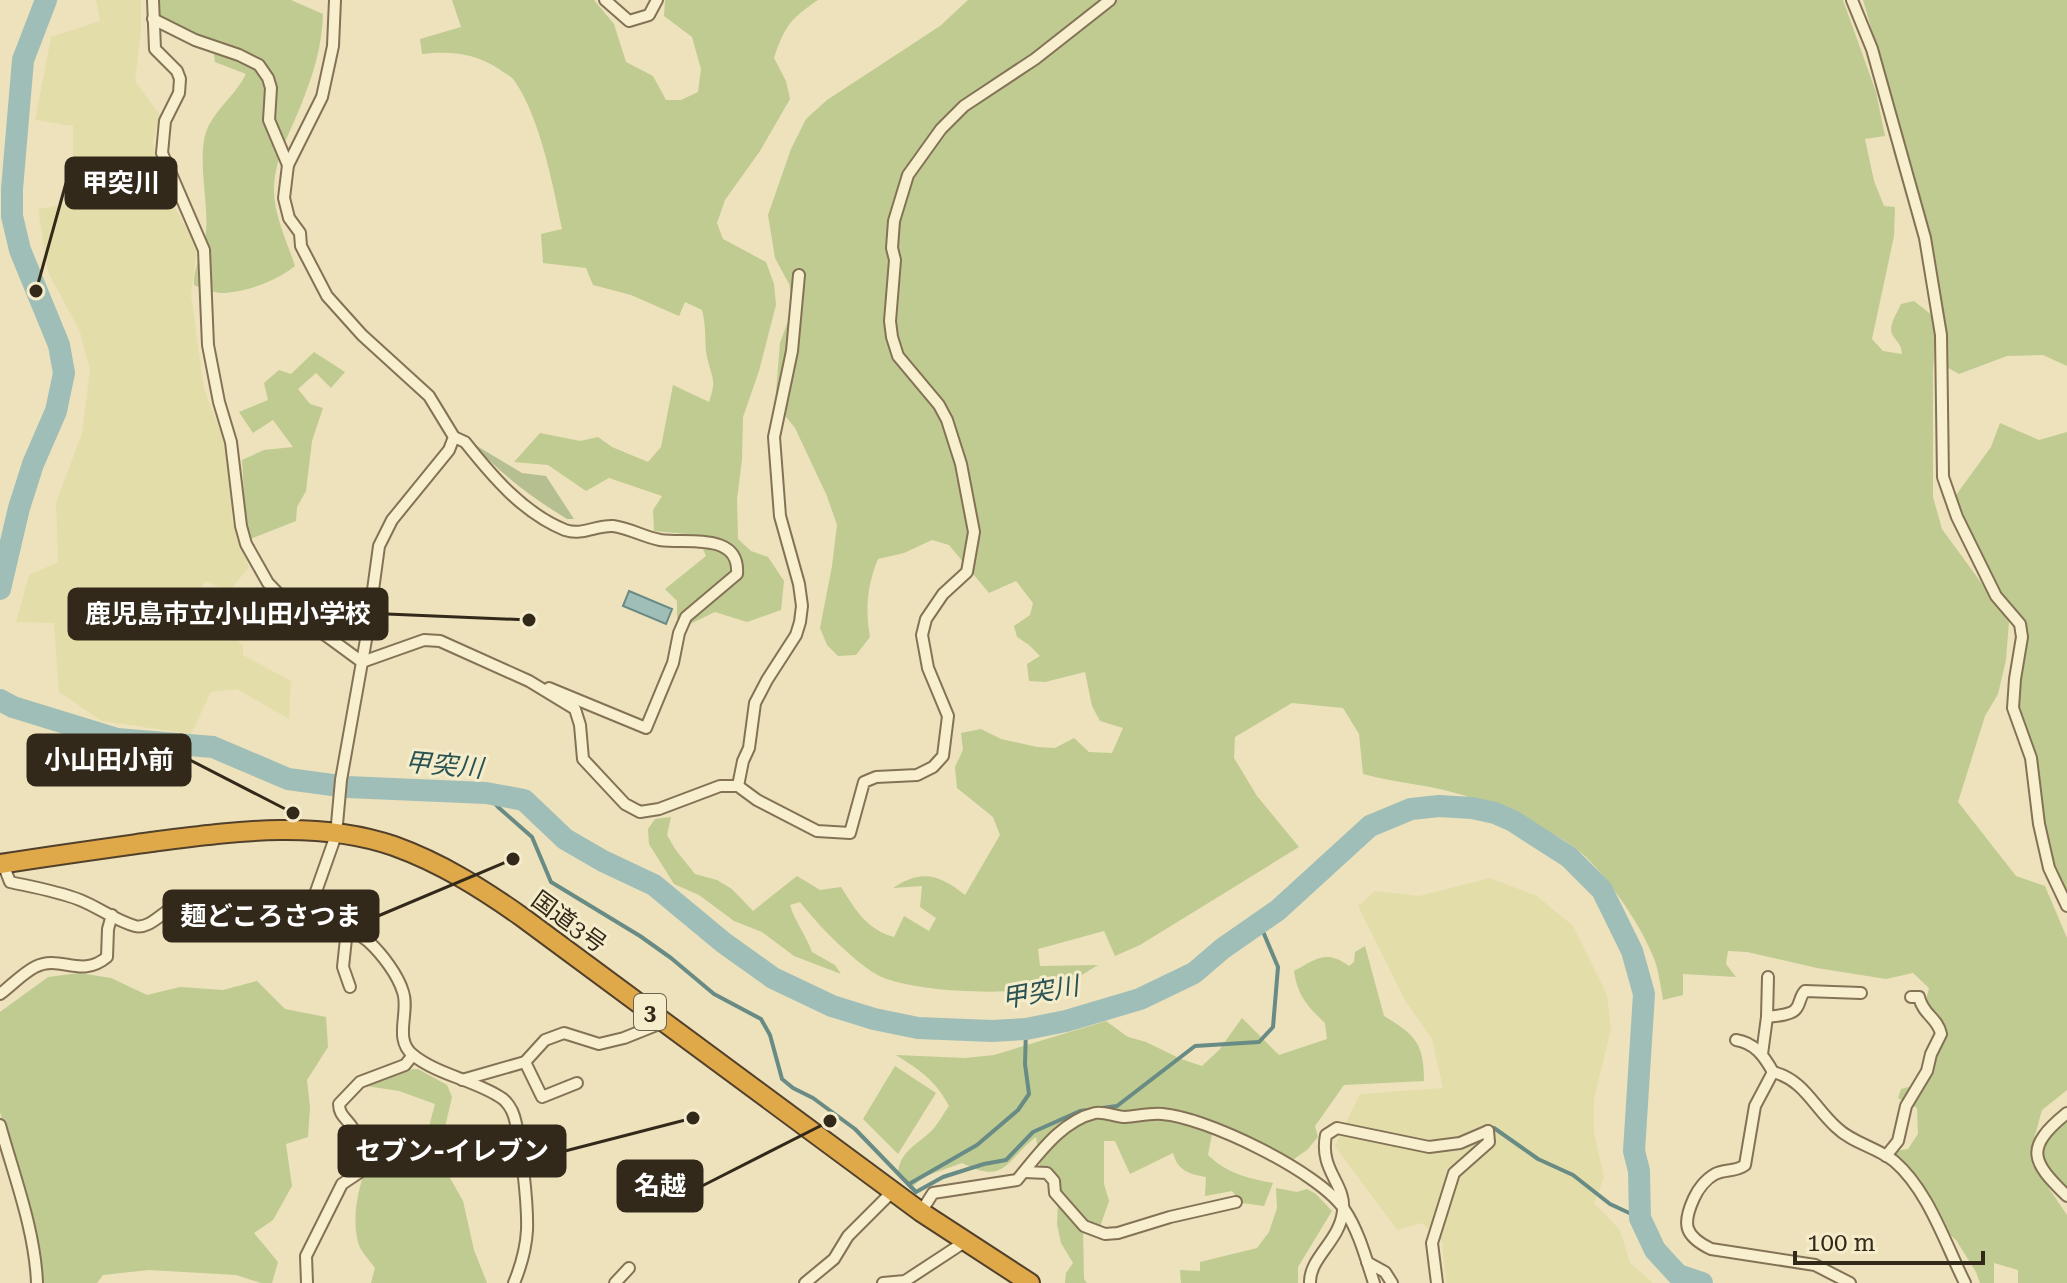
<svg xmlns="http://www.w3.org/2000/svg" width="2067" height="1283" font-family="'Roboto Serif','Noto Sans JP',serif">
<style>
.farmland{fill:#e3dea9}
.green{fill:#bfcb91}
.cemetery{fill:#b6bf90}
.water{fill:#a0beb8;stroke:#688b85;stroke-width:2}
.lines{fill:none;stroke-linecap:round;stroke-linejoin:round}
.stream{stroke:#688b85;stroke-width:4}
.river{stroke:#a0beb8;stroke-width:22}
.street-casing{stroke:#847256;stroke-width:14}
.highway-casing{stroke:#52402b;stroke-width:22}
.street{stroke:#f8efcf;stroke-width:10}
.highway{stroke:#dfa94a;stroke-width:18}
.labels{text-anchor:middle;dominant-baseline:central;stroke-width:6;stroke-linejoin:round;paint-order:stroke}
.shield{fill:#f5eccb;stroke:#6d6450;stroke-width:2}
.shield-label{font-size:22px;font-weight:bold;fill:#33291b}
.street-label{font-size:24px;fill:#33291b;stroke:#f5eccb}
.water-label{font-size:26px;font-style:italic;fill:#2a5353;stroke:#f5eccb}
.leader{fill:none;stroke:#33291b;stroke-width:3}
.callout-dot{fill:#33291b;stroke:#f5eccb;stroke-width:3}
.callout{fill:#33291b;stroke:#33291b;stroke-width:3}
.callout-label{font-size:26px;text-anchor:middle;font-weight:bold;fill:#fff}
</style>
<rect width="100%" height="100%" fill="#ede2bc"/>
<g class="farmland">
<path d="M96,0h45v31l-6,50 25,34 -7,27 7,37 37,70 -6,45 13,95 24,61 4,71 17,46 -20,25 -23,-11 -16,21 53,43v10l48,26 -2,38 -52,-30 -26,3 -20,42 -89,-13 -43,-29 -5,-69 -38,-1 13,-47 29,-13 -2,-59 26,-70 8,-63 -10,-38 -32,-60 -10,-63 35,-6v-77l-38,-6 16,-83 49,-16z"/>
<path d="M1490,878l47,18 36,30 34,69 4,34 -17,70v33l10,46 -10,25 26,27 10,33 23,20h-207l-4,-41 -20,-19 -25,7 -62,-84 25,-52 83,-6 -11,-49 -28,-40 -46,-93 17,-15 44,5z"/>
</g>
<g class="green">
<path d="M147,0h144l32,14c-1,33 -10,61 -22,91 -11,28 -26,52 -27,83 -1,25 13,54 21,78 -19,15 -50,27 -75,27 -8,-1 -18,-5 -26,-8 -1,-19 11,-35 12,-54 3,-30 -11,-79 3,-106 10,-19 28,-32 37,-51l-31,-12 -3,-20 -63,-28z"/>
<path d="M452,0h142l20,24 12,38 27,14 13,24h15l17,-8 3,-23 -9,-32 -28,-21 1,-16h153c-27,18 -34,27 -44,58l12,23 4,18 -30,52 -35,49 -8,23 6,16 43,23 8,22 2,21 -17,66 -16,46 -1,42 -5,40 1,40 13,12 17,6 16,24 -3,29 -34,12 -32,-10 -25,12 -13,-5v-18l-12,-12 41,-33 -9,-21 -43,-4 -1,-21 9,-14 -53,-18 -23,13 -38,-26 -34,-3 26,-29 40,8 18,-4 14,10 36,15 13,-15 12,-62 36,17c8,-23 3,-23 -2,-45 -3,-15 0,-28 -5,-47l-17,-8 -6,14 -48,-21 -38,-10 -7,-17 -43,-5 -2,-29 21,-5c-9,-44 -22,-112 -48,-149 -3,-4 -10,-7 -15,-11 -25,-16 -48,-18 -77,-15l-2,-15 41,-12z"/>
<path d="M968,0h875l33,92 9,44 -20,3 9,42 10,25 11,1 -1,29 -22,103 11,12 19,3c-1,-10 -4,-11 -9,-18 -6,-10 4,-22 8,-32l13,-3 23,18 -4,52v126l9,32 67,92 -3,39 -8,34 -13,22 -27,86 58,74 29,10 22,52v152l-25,20 -8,29 -1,26 34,50v68h-49v-13l-24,-7v20h-14l-4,-11 -20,-32 -30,-26 -16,-33 -22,-29 20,-3 10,-15 -1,-26 -19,-10 3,-9 11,-3 8,-14 7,-25 16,-25 -18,-18 4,-16 -16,-15 -27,6 -69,-11 -70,-16 -19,-1 -2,13 10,13 -53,-3v21l-20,5c-2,-12 -4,-25 -7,-36 -11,-33 -45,-83 -71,-108 -25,-24 -91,-52 -126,-62 -32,-10 -64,-11 -96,-20l-4,-40 -16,-26 -51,-5 -57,34 -1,21 23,38 42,51 -159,98 -25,11 -11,-25 -66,18 2,17 58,-1c-10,6 -21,14 -32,18 -36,14 -157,11 -190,-9 -24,-14 -59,-50 -76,-72l-10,3c5,17 16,30 22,47l23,13 6,9 -47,-18 -32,-24 -28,-11 -35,-26 -25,-11 -25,-40 -1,-15 7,-10 16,-2 -4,18 8,14 20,25 22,6 15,9 21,22 44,-35 23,14 21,-3c14,22 26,43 53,50l10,-21 25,15 7,-13 -16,-11 2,-21 -29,2c28,-19 46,-14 72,7l35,-60 -7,-18 -36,-29 -2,-21 8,-17 -2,-17 20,-4 20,10 36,8 18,1 19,-10 15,14 23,1 11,-25 -23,-7 -8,-15 -7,-34 -40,10 -16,-1 -2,-17 13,-8 -11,-11 -12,-8 -3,-11 16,-11 3,-12 -17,-22 -27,12 -40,-48 -17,-5 -28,13 -26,6c-11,27 -13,50 -8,78l-14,18 -18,1 -11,-11 -7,-17 12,-62 5,-41 -10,-29 -32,-68 -20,-25 5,-60 13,-36 -4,-23 -14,-26 -7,-43 23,-66 15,-30 21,-19 113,-74z"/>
<path d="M1863,0h204v366l-24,-11 -36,1 -48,18 -18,-10 4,-46 -12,-17 -13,-61 -27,-89 -6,-69z"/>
<path d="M314,352l31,20 -14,16 -15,-15 -18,16 12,15 13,4 -11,33 -6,50 -9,16 -1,14 -46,18 -5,-23 -3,-56 22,-10 29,-3 -20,-27 -20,13 -14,-21 29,-12 -4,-17 15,-13 12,4z"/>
<path d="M2000,423l39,17 28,-8v468l-20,-34 -36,-186 6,-54 -29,-48 -37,-76 40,-55z"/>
<path d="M1365,946l19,70c32,19 40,28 40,65l-80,4 -29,41 3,11 -11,13 -16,11 -74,-37 -5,10 -4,21c20,19 39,23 65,28l-9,23 -22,-3 -10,-12 -27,5 1,-19c-17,-3 -28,-6 -33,-24l-43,21 -15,-33h-11v43l5,17 -9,26h-17l1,52 3,4h-22l1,-10 7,-10 -12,-20 -4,-19 1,-21 -17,-31 -5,-35c-32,25 -30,48 -74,26l-39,14 -13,12 -12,-15c1,-24 22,-30 36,-46 5,-6 10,-15 15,-22 -14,-26 -28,-35 -53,-51l69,3 29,-3 112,-34 22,16 18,5 35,17 21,7 17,-16 23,-32 37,37 48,-16 -2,-16c-17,-16 -28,-28 -31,-52 22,-12 32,-22 55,-5l5,-4 1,-10z"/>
<path d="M79,973l32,5 36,17 33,-8 43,3 34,-9 28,28 41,8 2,30 -21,33 3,27 -2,30 -22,7 6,42 -19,34 -19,13 24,29 -6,21h-11l-25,-8 -87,-5 -46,5 -6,8h-63l-10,-78 -24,-93v-100l48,-35z"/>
<path d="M895,1066l41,27 -38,61 -35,-35z"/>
<path d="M418,1069l29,16 5,12 -14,60 25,44 11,49 13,33h-116l4,-15c-5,-7 -15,-17 -17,-26 -9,-37 8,-75 21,-109l49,-3 7,-26 -36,-13 -33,-5 30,-16z"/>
<path d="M2067,1116v80c-26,-38 -36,-45 0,-80z"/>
<path d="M1276,1188l21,4 10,-3 9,5 16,17 -34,56v16h-117l-1,-13 20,1v-9l57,-14 12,-16 8,-24z"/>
</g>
<path class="cemetery" d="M472,443l50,30 24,3 28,43h-7c-36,-22 -66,-45 -95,-76z"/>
<path class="water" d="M629,591l43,18 -6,15 -43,-18z"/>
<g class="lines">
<g class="stream">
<path d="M486,793l12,14 34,30 19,45 89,54 31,22 43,36 47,25 9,16 12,44 11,9 20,10 42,31 61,63 27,-15 41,-13 22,-4 27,-28 47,-21 37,-5 78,-60 64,-4 14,-15 5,-60 -19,-45"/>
<path d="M1494,1128l44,31 35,16 37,29 30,14"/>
<path d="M909,1184l68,-39 41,-35 11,-16 -4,-30 1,-35"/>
</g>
<g class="river">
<path d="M0,589l19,-81 14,-44 23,-53 8,-38 -5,-28 -39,-95 -8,-34v-27l11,-129 23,-60"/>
<path d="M0,700l13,7 104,32 96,8 75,32 59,8 139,6 38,7 41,39 38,22 51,24 70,58 49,35 59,28 42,13 44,9 74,3 34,-2 40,-8 74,-22 54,-26 28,-24 56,-39 92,-84 41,-17 28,-3 33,2 23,5 18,8 56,36 33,33 30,61 12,43 -10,157 5,20 1,47 15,32 23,25 24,8"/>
</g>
<g class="street-casing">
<g id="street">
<path d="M153,0l2,49 22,22 3,8 -1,14 -14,28 -3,32 42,97 4,95 11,57 12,40 10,84 5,18 22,39 34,35 60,44"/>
<path d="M605,0l24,21 20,-6 8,-15"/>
<path d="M1852,0l20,49 53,189 16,97 2,142 14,40 39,79 24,28 2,13 -7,42 -2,29 18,50 8,66 10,44 18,38"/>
<path d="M153,19l42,21 44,15 20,10 9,13 3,10 -2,32 19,45"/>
<path d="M454,437l11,5c27,34 58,71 100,88 17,6 31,-5 48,-4 16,2 31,11 47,14 28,4 80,-8 77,34l-51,43 -7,16 -6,30 -27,65 -97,-40"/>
<path d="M362,662l62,-22 16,1 89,40 46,28 5,16 3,34 42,45 15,8 19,-3 61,-23h18l19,14 60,31 33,2 14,-51 12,-5 41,-2 16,-8 10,-11 5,-40 -20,-48 -6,-33 4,-16 17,-25 24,-22 7,-40 -13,-68 -14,-44 -8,-15 -41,-49 -6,-19 -2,-16 5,-61 -3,-12 2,-27 14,-46 33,-46 23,-23 71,-47 75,-59"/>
<path d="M738,786l5,-25 6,-13 6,-45 12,-23 29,-45 4,-13 2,-16 -3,-22 -19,-68 -6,-79 18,-86 7,-76"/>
<path d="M3,864l7,18c23,5 47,9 70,18 18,7 36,21 55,26 17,4 31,-20 48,-23 48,-7 148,6 186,39 13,12 29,33 34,50 7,20 -10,47 10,63 25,20 61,25 87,42 6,3 12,12 14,19 7,24 14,89 13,114 -1,19 -6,36 -13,53"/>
<path d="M313,914v-14l23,-65 5,-55 26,-146 12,-88 13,-26 57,-70 5,-13 -25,-41 -67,-61 -35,-39 -26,-50 -1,-13 -11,-15 -5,-20 4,-33 34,-68 11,-51 2,-46"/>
<path d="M347,929l-4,38 7,20"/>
<path d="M0,994c11,-8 23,-21 35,-27 25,-13 46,12 72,-10l1,-28 4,-14"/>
<path d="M1767,1017c8,-1 23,-2 28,-7 6,-6 4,-13 10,-19l56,2"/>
<path d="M1736,1040c19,3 28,16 37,32"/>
<path d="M1762,1054l5,-37 1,-40"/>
<path d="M525,1062l17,35 35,-14"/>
<path d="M462,1080l63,-18 20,-22 19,-7 35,11 25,-6 40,-16"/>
<path d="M2067,1113c-43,35 -36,48 0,83"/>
<path d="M0,1125c14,51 35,105 37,158"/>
<path d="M1886,1156l12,-15 8,-35 21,-35 4,-17 10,-20c-3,-16 -18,-19 -22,-37h-8"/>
<path d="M486,1166l35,2"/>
<path d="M1025,1172l22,1 7,8 1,12 29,33 21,8 13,-1 52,-16 66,-15"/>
<path d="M921,1212l12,-19 84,-13c21,-25 44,-59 78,-67 9,-2 21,4 30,4 13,-1 25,-4 37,-3 44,3 157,58 182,95 15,22 22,50 30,74"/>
<path d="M1367,1262l18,10 7,11"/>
<path d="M307,1283l-1,-27 36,-72 18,-12c4,-16 1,-31 -8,-45 -6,-9 -13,-12 -13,-23l21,-22 45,-17 8,-10"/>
<path d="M615,1283l14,-15"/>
<path d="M805,1283l29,-24 14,-23 45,-45"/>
<path d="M883,1283l22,-2 61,-40"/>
<path d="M1310,1283c-1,-25 30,-42 33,-72 3,-28 -24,-40 -17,-76l11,-7 92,19 31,-4 28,-12"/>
<path d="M1437,1283l-5,-40 22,-70 35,-31 -1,-11"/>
<path d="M1850,1283l-35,-18 -104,-16c-27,-13 -29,-25 -17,-51 4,-9 12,-19 21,-24 10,-5 21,-2 30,-9l10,-59 18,-34c31,8 40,34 63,55 16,16 40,20 58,34 34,29 51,82 71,122"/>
</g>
</g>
<g class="highway-casing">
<path id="highway" d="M0,864c50,-8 101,-15 151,-22 80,-10 165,-23 243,4 47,17 87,42 128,71l399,295 109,71"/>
</g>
<use href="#street" class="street"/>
<use href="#highway" class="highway"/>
</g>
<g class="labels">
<rect class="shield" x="634" y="994" width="32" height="36" rx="6"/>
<g class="shield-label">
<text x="650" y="1012">3</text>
</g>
<g class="street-label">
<text transform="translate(569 922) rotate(36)">国道3号</text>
</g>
<g class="water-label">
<text transform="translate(444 765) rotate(5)">甲突川</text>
<text transform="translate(1040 992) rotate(-10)">甲突川</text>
</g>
</g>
<path class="leader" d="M36 291L66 183M529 620L387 614M293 813L190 760M513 859L378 916M693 1118L565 1151M830 1121L702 1186"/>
<g class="callout-dot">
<circle cx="36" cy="291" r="8"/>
<circle cx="529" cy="620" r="8"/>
<circle cx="293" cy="813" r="8"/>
<circle cx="513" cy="859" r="8"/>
<circle cx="693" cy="1118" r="8"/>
<circle cx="830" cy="1121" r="8"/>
</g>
<g class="callout">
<rect x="66" y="158" width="110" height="50" rx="8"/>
<rect x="69" y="589" width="318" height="50" rx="8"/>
<rect x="28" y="735" width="162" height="50" rx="8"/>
<rect x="164" y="891" width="214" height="50" rx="8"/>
<rect x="339" y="1126" width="226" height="50" rx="8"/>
<rect x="618" y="1161" width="84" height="50" rx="8"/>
</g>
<g class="callout-label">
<text x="121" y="192">甲突川</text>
<text x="228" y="623">鹿児島市立小山田小学校</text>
<text x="109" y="769">小山田小前</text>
<text x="271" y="925">麺どころさつま</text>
<text x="452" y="1160">セブン-イレブン</text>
<text x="660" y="1195">名越</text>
</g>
<path d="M1795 1251v12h188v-12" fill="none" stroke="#33291b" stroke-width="4"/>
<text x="1807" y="1251" font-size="24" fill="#33291b" stroke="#f5eccb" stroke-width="6" paint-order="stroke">100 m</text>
</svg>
